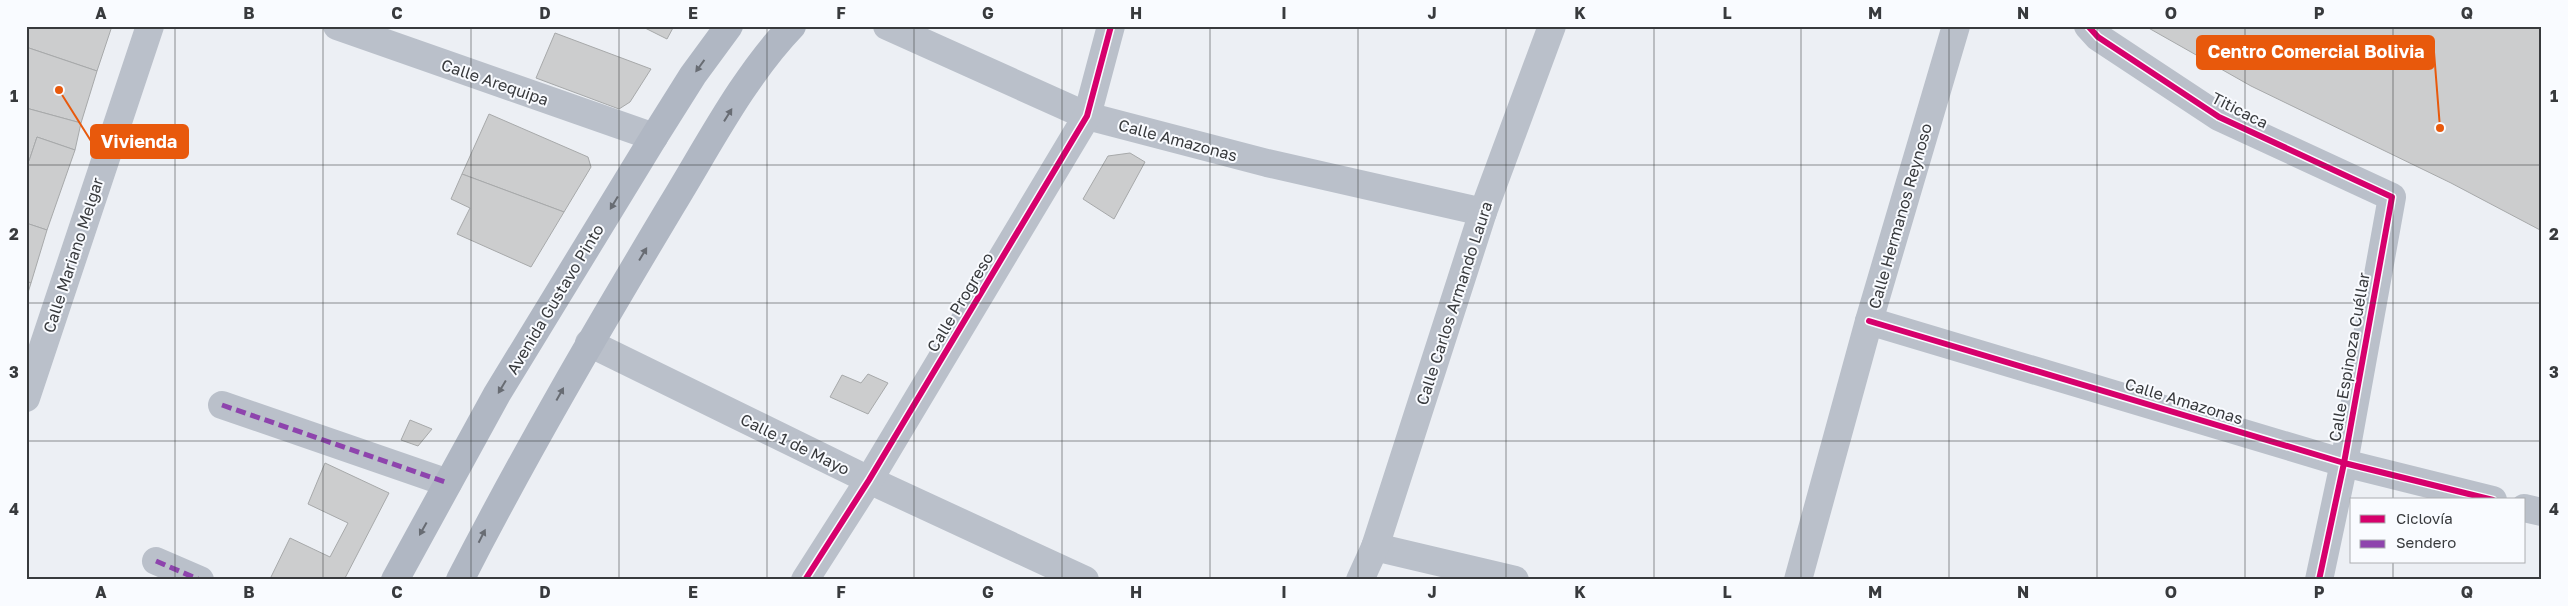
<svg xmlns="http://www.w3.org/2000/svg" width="2568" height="606" font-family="'Golos Text',sans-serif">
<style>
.building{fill:#cccdce;stroke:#a7a9aa}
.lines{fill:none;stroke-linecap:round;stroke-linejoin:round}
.minor{stroke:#bac0ca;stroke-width:28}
.secondary{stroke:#b0b7c3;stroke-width:28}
.quiet{stroke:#8e44ad;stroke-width:5;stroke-dasharray:10 5;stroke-linecap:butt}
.cycleway-casing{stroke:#f9fbff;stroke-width:9}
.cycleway{stroke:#d6006c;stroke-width:6}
.oneway{fill:#686c73}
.grid{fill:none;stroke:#383a3d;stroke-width:1;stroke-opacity:0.55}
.labels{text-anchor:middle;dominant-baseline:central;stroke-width:4;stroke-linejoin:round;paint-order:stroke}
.street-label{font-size:16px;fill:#383a3d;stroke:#f9fbff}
.leader{fill:none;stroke:#e8590c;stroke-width:2}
.callout-dot{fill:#e8590c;stroke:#f9fbff;stroke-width:2}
.callout{fill:#e8590c;stroke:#e8590c;stroke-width:2}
.callout-label{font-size:18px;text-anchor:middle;font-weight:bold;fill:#fff}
.neatline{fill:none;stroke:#383a3d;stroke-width:2}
.grid-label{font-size:16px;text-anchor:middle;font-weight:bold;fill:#383a3d}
</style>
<rect width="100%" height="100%" fill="#eceff4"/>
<g class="building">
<path d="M26,26h86l-15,45 -71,-24z"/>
<path d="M641,26h33l-7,13z"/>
<path d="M2145,26h397v205l-91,-48 -200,-97z"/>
<path d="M555,33l96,36 -21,33 -11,7 -83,-31z"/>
<path d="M26,47l71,24 -16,52 -55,-15z"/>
<path d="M26,108l55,15 -6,27 -38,-13 -8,24h-3z"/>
<path d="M489,114l99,43 3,10 -27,45 -102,-38z"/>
<path d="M37,137l38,13 -28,80 -21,-7v-62h3z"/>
<path d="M1130,153l15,9 -31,57 -31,-20 25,-43z"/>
<path d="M462,174l102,38 -33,55 -74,-33 13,-26 -19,-9z"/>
<path d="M26,223l21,7 -16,53 -5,-2z"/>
<path d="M26,281l5,2 -5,16z"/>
<path d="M868,374l20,9 -20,31 -38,-17 12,-22 19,8z"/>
<path d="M410,420l22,9 -14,17 -17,-6z"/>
<path d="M325,463l64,30 -45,87 -74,-1 20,-41 40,19 18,-34 -40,-19z"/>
</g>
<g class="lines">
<g class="minor">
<path d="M337,26l317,111"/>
<path d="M887,26l200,90 180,47 216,49"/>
<path d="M2088,26l10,11 121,80 173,80 -48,266 -25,117"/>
<path d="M1869,321l475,142 149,37"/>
<path d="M589,343l280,137 216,100"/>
<path d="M26,398l124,-372"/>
<path d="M222,405l226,78"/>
<path d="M2524,508l18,4"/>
<path d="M1375,547l140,33"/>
<path d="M156,561l44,19"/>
<path d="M805,580l64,-100 218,-364 24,-90"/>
<path d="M1360,580l15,-33 108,-335 69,-186"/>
<path d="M1798,580l71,-259 87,-295"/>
</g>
<g class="secondary">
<path d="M395,580l102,-186 157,-257 39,-62 36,-49"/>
<path d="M460,580c65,-127 137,-250 210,-372 37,-60 73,-131 122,-182"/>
</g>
<g class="quiet">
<path d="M222,405l226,78"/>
<path d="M156,561l44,19"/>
</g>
<g class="cycleway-casing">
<g id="cycleway">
<path d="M2088,26l10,11 121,80 173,80 -48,266 -25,117"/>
<path d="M1869,321l475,142 149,37"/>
<path d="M805,580l64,-100 218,-364 24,-90"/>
</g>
</g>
<use href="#cycleway" class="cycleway"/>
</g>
<defs><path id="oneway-solid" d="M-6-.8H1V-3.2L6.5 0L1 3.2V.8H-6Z" transform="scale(1.25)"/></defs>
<g class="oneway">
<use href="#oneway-solid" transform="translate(700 66) rotate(126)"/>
<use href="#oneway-solid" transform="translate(728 115) rotate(-58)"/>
<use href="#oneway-solid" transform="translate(614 203) rotate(121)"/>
<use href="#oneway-solid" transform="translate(643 254) rotate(-59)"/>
<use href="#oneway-solid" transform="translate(502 387) rotate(121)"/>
<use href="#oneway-solid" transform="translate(560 394) rotate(-61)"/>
<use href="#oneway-solid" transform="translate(423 529) rotate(119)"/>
<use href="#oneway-solid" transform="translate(482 536) rotate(-63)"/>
</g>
<path class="grid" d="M175,26v554M323,26v554M471,26v554M619,26v554M767,26v554M914,26v554M1062,26v554M1210,26v554M1358,26v554M1506,26v554M1654,26v554M1801,26v554M1949,26v554M2097,26v554M2245,26v554M2393,26v474M26,165h2516M26,303h2516M26,441h2516M2393,562v18"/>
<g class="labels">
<g class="street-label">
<text transform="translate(495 82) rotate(19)">Calle Arequipa</text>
<text transform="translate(2240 110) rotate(27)">Titicaca</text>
<text transform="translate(1178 140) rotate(15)">Calle Amazonas</text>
<text transform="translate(1900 216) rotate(-74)">Calle Hermanos Reynoso</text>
<text transform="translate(73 255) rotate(-72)">Calle Mariano Melgar</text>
<text transform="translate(555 299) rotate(-59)">Avenida Gustavo Pinto</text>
<text transform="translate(960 302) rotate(-59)">Calle Progreso</text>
<text transform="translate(1454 303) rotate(-72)">Calle Carlos Armando Laura</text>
<text transform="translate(2349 357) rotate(-80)">Calle Espinoza Cuéllar</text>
<text transform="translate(2184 401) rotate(17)">Calle Amazonas</text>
<text transform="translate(795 444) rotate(26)">Calle 1 de Mayo</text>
</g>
</g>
<path class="leader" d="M2440 128L2434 52M59 90L91 141"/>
<g class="callout-dot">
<circle cx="2440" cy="128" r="5"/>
<circle cx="59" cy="90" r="5"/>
</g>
<g class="callout">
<rect x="2197" y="36" width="237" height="33" rx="5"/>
<rect x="91" y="125" width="97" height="33" rx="5"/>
</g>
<g class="callout-label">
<text x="2316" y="58">Centro Comercial Bolivia</text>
<text x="139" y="148">Vivienda</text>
</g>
<rect width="2568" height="606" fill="none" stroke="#f9fbff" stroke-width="55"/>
<rect x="2350" y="498" width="175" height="65" fill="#f9fbff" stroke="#acaeb1"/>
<rect x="2360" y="515" width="25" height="8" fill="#d6006c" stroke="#acaeb1"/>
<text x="2396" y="524" font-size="15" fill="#383a3d">Ciclovía</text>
<rect x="2360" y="540" width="25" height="8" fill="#8e44ad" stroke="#acaeb1"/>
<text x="2396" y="548" font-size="15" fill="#383a3d">Sendero</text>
<rect x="28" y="28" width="2512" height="550" class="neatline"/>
<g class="grid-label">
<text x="101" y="19">A</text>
<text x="249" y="19">B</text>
<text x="397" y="19">C</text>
<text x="545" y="19">D</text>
<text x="693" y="19">E</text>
<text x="841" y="19">F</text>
<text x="988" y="19">G</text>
<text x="1136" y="19">H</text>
<text x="1284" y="19">I</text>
<text x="1432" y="19">J</text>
<text x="1580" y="19">K</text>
<text x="1727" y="19">L</text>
<text x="1875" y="19">M</text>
<text x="2023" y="19">N</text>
<text x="2171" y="19">O</text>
<text x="2319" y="19">P</text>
<text x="2467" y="19">Q</text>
<text x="14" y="102">1</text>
<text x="2554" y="102">1</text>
<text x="14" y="240">2</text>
<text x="2554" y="240">2</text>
<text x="14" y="378">3</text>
<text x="2554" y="378">3</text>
<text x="14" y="515">4</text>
<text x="2554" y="515">4</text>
<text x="101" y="598">A</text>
<text x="249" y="598">B</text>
<text x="397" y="598">C</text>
<text x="545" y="598">D</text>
<text x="693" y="598">E</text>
<text x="841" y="598">F</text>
<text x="988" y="598">G</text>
<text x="1136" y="598">H</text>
<text x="1284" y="598">I</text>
<text x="1432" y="598">J</text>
<text x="1580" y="598">K</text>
<text x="1727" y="598">L</text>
<text x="1875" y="598">M</text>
<text x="2023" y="598">N</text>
<text x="2171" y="598">O</text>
<text x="2319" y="598">P</text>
<text x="2467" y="598">Q</text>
</g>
</svg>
